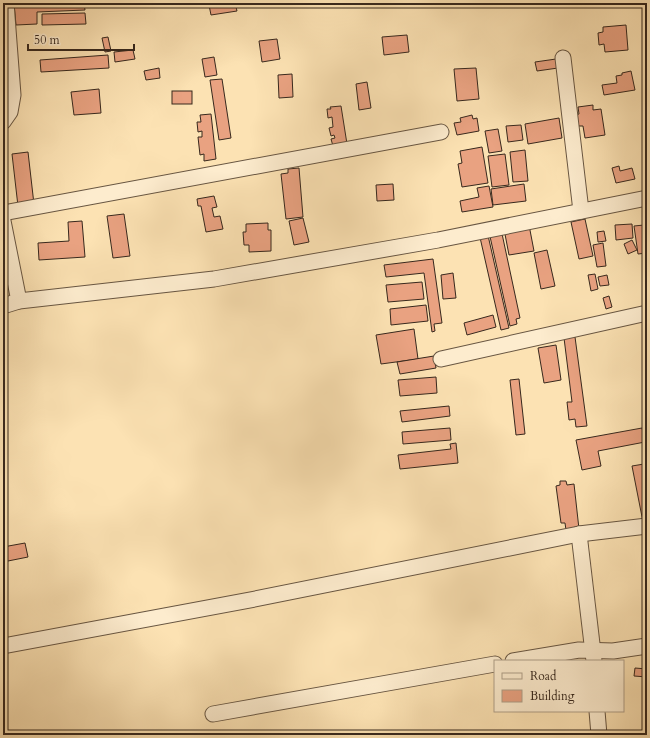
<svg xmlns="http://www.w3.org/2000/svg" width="650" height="738" font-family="Cardo,serif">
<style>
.building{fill:#e9a281;stroke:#37281d}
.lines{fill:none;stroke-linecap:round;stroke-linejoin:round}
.minor-casing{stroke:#685642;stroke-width:17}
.minor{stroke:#fdecce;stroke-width:15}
</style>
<rect width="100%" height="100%" fill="#fce2b3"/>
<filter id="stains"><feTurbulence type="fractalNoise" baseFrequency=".005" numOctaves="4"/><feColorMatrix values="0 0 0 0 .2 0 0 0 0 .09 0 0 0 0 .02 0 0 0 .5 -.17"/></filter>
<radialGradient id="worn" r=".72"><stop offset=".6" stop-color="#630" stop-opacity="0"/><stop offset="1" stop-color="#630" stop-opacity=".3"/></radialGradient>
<g class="building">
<path d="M14,3h70l1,7 -48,2v12l-21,1z"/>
<path d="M224,3h11l2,8 -26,4 -2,-10z"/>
<path d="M85,13l1,11 -44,1v-11z"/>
<path d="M626,25l2,25 -23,2 -1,-8 -5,1 -1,-12 5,-1v-5z"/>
<path d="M407,35l2,17 -25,3 -2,-18z"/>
<path d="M108,37l3,14 -6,1 -3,-14z"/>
<path d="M277,39l3,20 -18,3 -3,-21z"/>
<path d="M133,50l2,9 -20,3 -1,-10z"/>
<path d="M108,55l1,13 -68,4 -1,-12z"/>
<path d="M214,57l3,18 -12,2 -3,-18z"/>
<path d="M556,59l2,9 -21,3 -2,-9z"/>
<path d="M159,68l1,10 -14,2 -2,-9z"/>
<path d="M476,68l3,31 -22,2 -3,-32z"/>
<path d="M631,71l4,19 -31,5 -2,-10 15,-2 -1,-7 6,-1v-2z"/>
<path d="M292,74l1,23 -14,1 -1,-23z"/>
<path d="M222,79l9,59 -12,2 -9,-60z"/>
<path d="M367,82l4,26 -12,2 -3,-26z"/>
<path d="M99,89l2,24 -27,2 -3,-23z"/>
<rect x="172" y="91" width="20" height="13"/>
<path d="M593,105v5l8,-1 4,26 -20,3 -2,-12h-5l-2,-11 3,-1 -1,-7z"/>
<path d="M341,106l6,38 -14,2 -2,-7 4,-1 -1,-3 -3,1 -2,-8 4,-1 -1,-10 -4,1 -1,-9h4l-1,-2z"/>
<path d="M211,114l5,45 -12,2v-7l-4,1 -2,-18h4v-6l-4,1 -1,-10h4l-1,-7z"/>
<path d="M472,115l1,4 4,-1 2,13 -22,4 -3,-12 7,-1 -1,-4z"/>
<path d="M559,118l3,20 -34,6 -3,-20z"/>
<path d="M521,125l2,15 -15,2 -2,-16z"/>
<path d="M498,129l4,22 -13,2 -4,-22z"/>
<path d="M482,147l6,36 -26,4 -4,-23 4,-1 -2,-12z"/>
<path d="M525,150l3,31 -15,1 -3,-30z"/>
<path d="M28,152l7,61 -16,2 -7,-61z"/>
<path d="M505,154l4,31 -17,2 -4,-31z"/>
<path d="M619,166l1,5 12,-3 3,11 -19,4 -4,-15z"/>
<path d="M299,168l4,49 -17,2 -5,-45 7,-1v-4z"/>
<path d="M393,184l1,16 -17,1 -1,-16z"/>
<path d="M524,184l2,17 -33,4 -2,-16z"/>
<path d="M489,186l4,21 -31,5 -2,-11 19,-4 -2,-9z"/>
<path d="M214,196l3,11 -5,1 2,9 6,-1 3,13 -17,3 -5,-26h-3l-1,-7z"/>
<path d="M647,204v19l-4,-18z"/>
<path d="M124,214l6,42 -17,2 -6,-42z"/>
<path d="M303,218l6,24 -15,3 -5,-24z"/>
<path d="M585,219l8,37 -14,3 -8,-37z"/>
<path d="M82,221l3,36 -46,3 -1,-17 31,-2 -1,-19z"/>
<path d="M268,223v7h3v21l-22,1v-7h-5l-1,-13h3v-8z"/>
<path d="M632,224l1,14 -17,2 -1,-15z"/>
<path d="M529,225l5,26 -25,4 -5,-26z"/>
<path d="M644,225l3,28 -9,1 -4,-28z"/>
<path d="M501,229l19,89 -4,1 1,5 -7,2 -21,-94z"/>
<path d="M487,231l22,97 -8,2 -22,-97z"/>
<path d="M604,231l2,10 -8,1 -1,-10z"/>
<path d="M632,240l5,10 -9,4 -4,-10z"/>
<path d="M603,243l3,23 -9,1 -4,-22z"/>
<path d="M547,250l8,36 -14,3 -7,-36z"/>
<path d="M433,259l9,64 -8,1 1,7 -3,1 -8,-59 -38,4 -2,-12z"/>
<path d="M453,273l3,25 -13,1 -2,-24z"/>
<path d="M595,274l3,15 -7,2 -3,-16z"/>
<path d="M607,275l2,10 -9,1 -2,-9z"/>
<path d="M422,282l2,17 -36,3 -2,-17z"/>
<path d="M609,296l3,11 -6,2 -3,-11z"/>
<path d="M426,305l2,16 -37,4 -1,-16z"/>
<path d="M493,315l3,12 -29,8 -3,-12z"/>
<path d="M414,329l4,30 -37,5 -5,-29z"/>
<path d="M575,337l12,89 -11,1 -1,-8 -6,1 -2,-18h5l-8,-64z"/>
<path d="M556,345l5,35 -17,3 -6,-35z"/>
<path d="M434,356l2,12 -36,6 -3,-12z"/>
<path d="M436,377l1,16 -37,3 -2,-16z"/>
<path d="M519,379l6,55 -9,1 -6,-55z"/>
<path d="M449,406l1,10 -48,6 -2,-11z"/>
<path d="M450,428l1,12 -48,4 -1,-12z"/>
<path d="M642,428l3,14 -47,9 3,15 -19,4 -6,-30z"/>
<path d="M456,443l2,20 -58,6 -2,-14 53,-6 -1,-5z"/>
<path d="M644,464l3,15v47l-3,1 -12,-61z"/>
<path d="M560,481h6l1,4 7,-1 5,45 -13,1 -1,-7h-4l-5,-37 4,-1z"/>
<path d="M25,543l3,14 -25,5v-15z"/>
<path d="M635,668l12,1v8l-13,-1z"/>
</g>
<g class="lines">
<g class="minor-casing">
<g id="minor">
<path d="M563,58l18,153"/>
<path d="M3,122l7,-10 3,-17 -7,-92"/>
<path d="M3,213l438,-81"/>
<path d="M3,221l16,80"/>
<path d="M3,306l16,-5 195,-22 224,-39 209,-42"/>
<path d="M441,359l206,-46"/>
<path d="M579,534l15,127"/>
<path d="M3,646l252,-47 324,-65 68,-8"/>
<path d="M513,661l66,-11 34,1 34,-5"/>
<path d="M597,711l2,24"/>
<path d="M213,714l282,-50"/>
</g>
</g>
<use href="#minor" class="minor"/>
</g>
<rect width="650" height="738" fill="none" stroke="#fce2b3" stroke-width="16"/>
<rect x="4" y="4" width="642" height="730" fill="none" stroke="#37281d" stroke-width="2"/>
<rect x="8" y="8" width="634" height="722" fill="none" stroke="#37281d"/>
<rect x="494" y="660" width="130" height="52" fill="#fdecce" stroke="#ae9e87"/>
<rect x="502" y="673" width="20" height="6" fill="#fdecce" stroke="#ae9e87"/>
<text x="530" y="680" font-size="12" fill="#37281d">Road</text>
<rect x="502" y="690" width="20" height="12" fill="#e9a281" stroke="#ae9e87"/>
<text x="530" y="700" font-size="12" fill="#37281d">Building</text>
<path d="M28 44v6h106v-6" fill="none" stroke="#37281d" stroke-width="2"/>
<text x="34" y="44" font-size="12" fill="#37281d" stroke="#fdecce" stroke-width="3" paint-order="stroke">50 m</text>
<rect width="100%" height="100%" filter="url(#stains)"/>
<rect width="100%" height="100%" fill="url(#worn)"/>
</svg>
